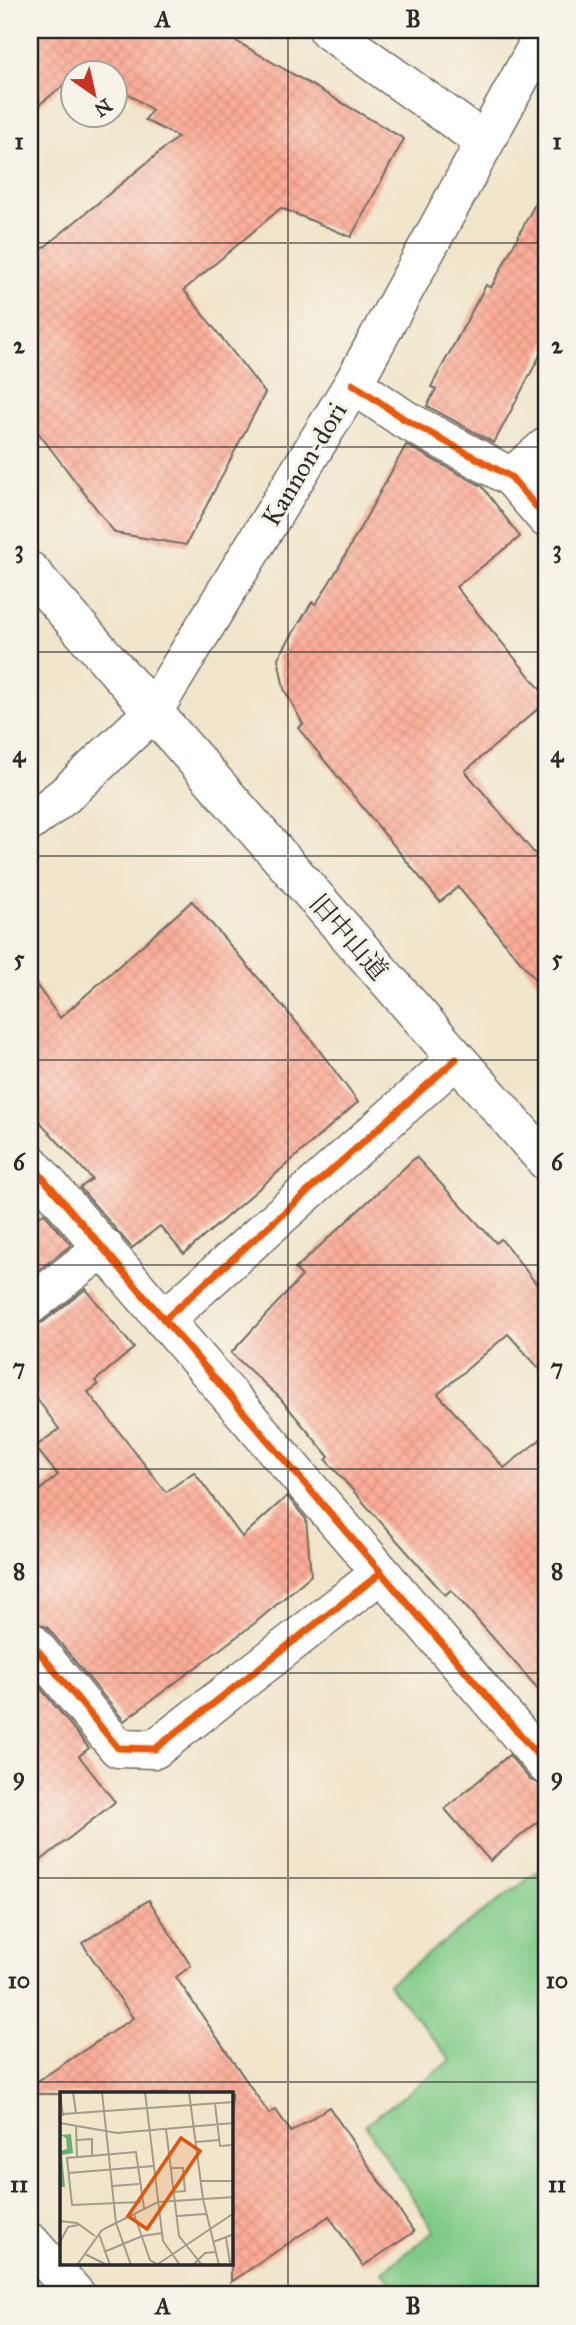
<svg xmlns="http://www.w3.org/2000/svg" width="576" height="2325" font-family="'IM FELL Great Primer','Noto Serif JP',serif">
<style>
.green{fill:#81cb88;stroke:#567b5a;stroke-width:2}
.building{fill:url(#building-cross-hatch)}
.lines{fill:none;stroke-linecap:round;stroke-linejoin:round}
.minor-casing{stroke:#706c63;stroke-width:41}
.major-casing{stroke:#706c63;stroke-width:41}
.minor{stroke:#fff;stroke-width:38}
.major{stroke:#fff;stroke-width:38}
.cycleway-casing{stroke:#f7f3e8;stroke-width:11}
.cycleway{stroke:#e8590c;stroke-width:7}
.grid{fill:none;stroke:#2b2b2b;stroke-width:2;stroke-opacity:0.55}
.labels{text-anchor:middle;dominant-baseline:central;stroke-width:6;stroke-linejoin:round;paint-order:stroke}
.street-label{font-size:26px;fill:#2b2b2b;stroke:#f7f3e8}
.inset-road{fill:none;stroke:#a29b8b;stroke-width:2}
.view{fill:#df570e;fill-opacity:0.15;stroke:#df570e;stroke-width:3.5}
.inset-edge{fill:none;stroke:#2b2b2b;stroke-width:3.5}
.neatline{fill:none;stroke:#2b2b2b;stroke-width:2.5}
.grid-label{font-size:23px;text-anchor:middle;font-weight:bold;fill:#2b2b2b}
</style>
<defs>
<pattern id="building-cross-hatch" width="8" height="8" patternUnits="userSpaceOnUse" patternTransform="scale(1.75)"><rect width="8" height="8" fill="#fcac97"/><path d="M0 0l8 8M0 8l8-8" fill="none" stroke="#d89482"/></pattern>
</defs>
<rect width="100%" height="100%" fill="#f7f3e8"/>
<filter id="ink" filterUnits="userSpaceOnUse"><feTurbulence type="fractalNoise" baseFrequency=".0143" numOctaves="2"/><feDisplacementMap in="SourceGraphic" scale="14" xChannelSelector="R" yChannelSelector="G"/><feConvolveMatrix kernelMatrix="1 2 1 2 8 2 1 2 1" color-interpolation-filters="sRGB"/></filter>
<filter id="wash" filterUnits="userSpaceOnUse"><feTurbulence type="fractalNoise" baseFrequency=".00686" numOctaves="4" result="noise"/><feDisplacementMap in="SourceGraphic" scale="28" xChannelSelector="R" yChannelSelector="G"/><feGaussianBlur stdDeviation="1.57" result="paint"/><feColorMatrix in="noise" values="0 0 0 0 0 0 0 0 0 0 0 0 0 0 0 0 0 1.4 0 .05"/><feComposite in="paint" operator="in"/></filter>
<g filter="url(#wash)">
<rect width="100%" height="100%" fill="#f1e5cb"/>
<path class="green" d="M546,1865v430h-144l-20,-23 52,-41 -69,-106 86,-65 -63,-76z"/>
<g id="blocks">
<g class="building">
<path d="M30,30h187l187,109 -53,98 -70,-29 -97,82 81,103 -79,152 -71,-12 -85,-111v-163l148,-122 -33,-17 7,-10 -36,-25v-11h-17l-12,-8 -13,8v3l-44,35z"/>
<path d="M546,183v161l-52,99 -67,-37 9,-17 -5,-2 55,-102 5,3z"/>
<path d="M406,445l76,41 38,51 -64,50 90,109v6l-81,69 81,96v125l-88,-105 -18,15 -142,-174 5,-4 -19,-35 -6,-31 34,-56 4,2 21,-34z"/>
<path d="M192,901l118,137 48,64 -174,152 -24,-28 -28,22 -52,-60 12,-9 -62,-68v-135l30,42z"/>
<path d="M416,1157l80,86 5,-4 45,57v80l-38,-42 -70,60 66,74 42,-33v263l-95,-108 -6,5 -119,-135 3,-3 -49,-59 -49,-45 71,-77 -7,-7z"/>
<path d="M44,1213l27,32 -41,32v-53z"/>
<path d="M86,1289l48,59 -39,33 3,4 -10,7 78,100 28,-20 48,65 45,-41 19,23 5,56 -56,48 -131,98 -77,-94 -17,-7v-122l28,-23 -23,-28 24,-18 -29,-40v-63l13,-4z"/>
<path d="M30,1675l59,73 -10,8 36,46 -85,67z"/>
<path d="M509,1755l21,25 16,6v29l-56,46 -45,-52z"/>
<path d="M149,1900l42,66 -15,11 93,137 7,-4 15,22 38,-25 85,125 -51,34 -34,-50 -98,66v-188h-201v-8l103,-68 -51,-75z"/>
</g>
</g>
</g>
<g filter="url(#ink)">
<use href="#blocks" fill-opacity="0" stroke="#706c63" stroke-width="2"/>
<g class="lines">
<g class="minor-casing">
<g id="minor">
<path d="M328,30l157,112"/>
<path d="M353,384l51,35 107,58 35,41"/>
<path d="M511,477l35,-30"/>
<path d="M30,822l35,-27 87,-82"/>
<path d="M30,1163l516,602"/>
<path d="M30,1305l74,-58"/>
<path d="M164,1320l292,-261"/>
<path d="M30,1641l88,107 37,1 226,-176"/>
<path d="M30,2242l46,53"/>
</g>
</g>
<g class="major-casing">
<g id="major">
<path d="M30,571l516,590"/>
<path d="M152,713l201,-329 193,-354"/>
</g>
</g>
<use href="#minor" class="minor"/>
<use href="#major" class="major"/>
<g class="cycleway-casing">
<g id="cycleway">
<path d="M353,384l51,35 107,58 35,41"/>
<path d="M30,1163l516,602"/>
<path d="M164,1320l292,-261"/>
<path d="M30,1641l88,107 37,1 226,-176"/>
</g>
</g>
<use href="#cycleway" class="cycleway"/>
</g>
</g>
<path class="grid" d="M288,30v2265M30,243h516M30,447h516M30,652h516M30,856h516M30,1060h516M30,1265h516M30,1469h516M30,1673h516M30,1878h516M30,2082h516"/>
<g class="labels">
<g class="street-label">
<text transform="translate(304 464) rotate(-59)">Kannon-dori</text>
<text transform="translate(349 937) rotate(49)">旧中山道</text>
</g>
</g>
<g transform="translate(60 2092)">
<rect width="173" height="173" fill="#f1e5cb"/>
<path d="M11,42l2,19 -11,2 3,32h-5v-36l7,-2 -1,-11 -6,-3z" fill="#68af74"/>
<path class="inset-road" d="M0,0l3,24M13,0l3,21M42,0l14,131 15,42M85,0l18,149 17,24M129,0l14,107 16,66M155,12l5,42 14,-1M3,22l171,-12M0,31l57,10 117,-10M16,35l1,30M106,37l13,107 23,29M16,48l16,-1v16M136,50l23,-2M110,76h13l2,23 -12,1M8,81l86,-7M141,89h33M53,94l26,-2M81,110l-69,3 -5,-47 69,-6 8,56M98,110l76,-5M74,122l16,46 9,5M117,124l29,-2M0,129l17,2 18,13M39,142l11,31M166,146l4,25M0,150l8,-15 10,-2M153,150l21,-8M44,160l38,-16 20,-3M25,162l22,11M98,172l76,-51M17,173l25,-35 56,-28M133,173l12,-12 10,-1"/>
<path class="view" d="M121,46l19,13 -53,78 -19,-13z"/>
<rect width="173" height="173" class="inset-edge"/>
</g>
<rect width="576" height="2325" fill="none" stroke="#f7f3e8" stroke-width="77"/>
<g transform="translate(94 94) rotate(146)"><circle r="33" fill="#f7f3e8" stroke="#a5a39c" stroke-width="2"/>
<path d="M0-5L12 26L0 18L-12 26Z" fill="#c8321e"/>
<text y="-10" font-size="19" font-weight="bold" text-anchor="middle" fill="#2b2b2b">N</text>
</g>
<rect x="38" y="38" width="500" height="2248" class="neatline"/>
<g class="grid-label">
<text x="163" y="27">A</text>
<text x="413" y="27">B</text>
<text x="19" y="149">1</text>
<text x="557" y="149">1</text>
<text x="19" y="353">2</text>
<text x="557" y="353">2</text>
<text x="19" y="557">3</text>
<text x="557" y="557">3</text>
<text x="19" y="762">4</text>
<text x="557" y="762">4</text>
<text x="19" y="966">5</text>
<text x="557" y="966">5</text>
<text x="19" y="1170">6</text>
<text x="557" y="1170">6</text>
<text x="19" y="1375">7</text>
<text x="557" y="1375">7</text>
<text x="19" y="1579">8</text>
<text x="557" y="1579">8</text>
<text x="19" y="1784">9</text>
<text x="557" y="1784">9</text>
<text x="19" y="1988">10</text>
<text x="557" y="1988">10</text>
<text x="19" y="2192">11</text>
<text x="557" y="2192">11</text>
<text x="163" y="2314">A</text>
<text x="413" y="2314">B</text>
</g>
</svg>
